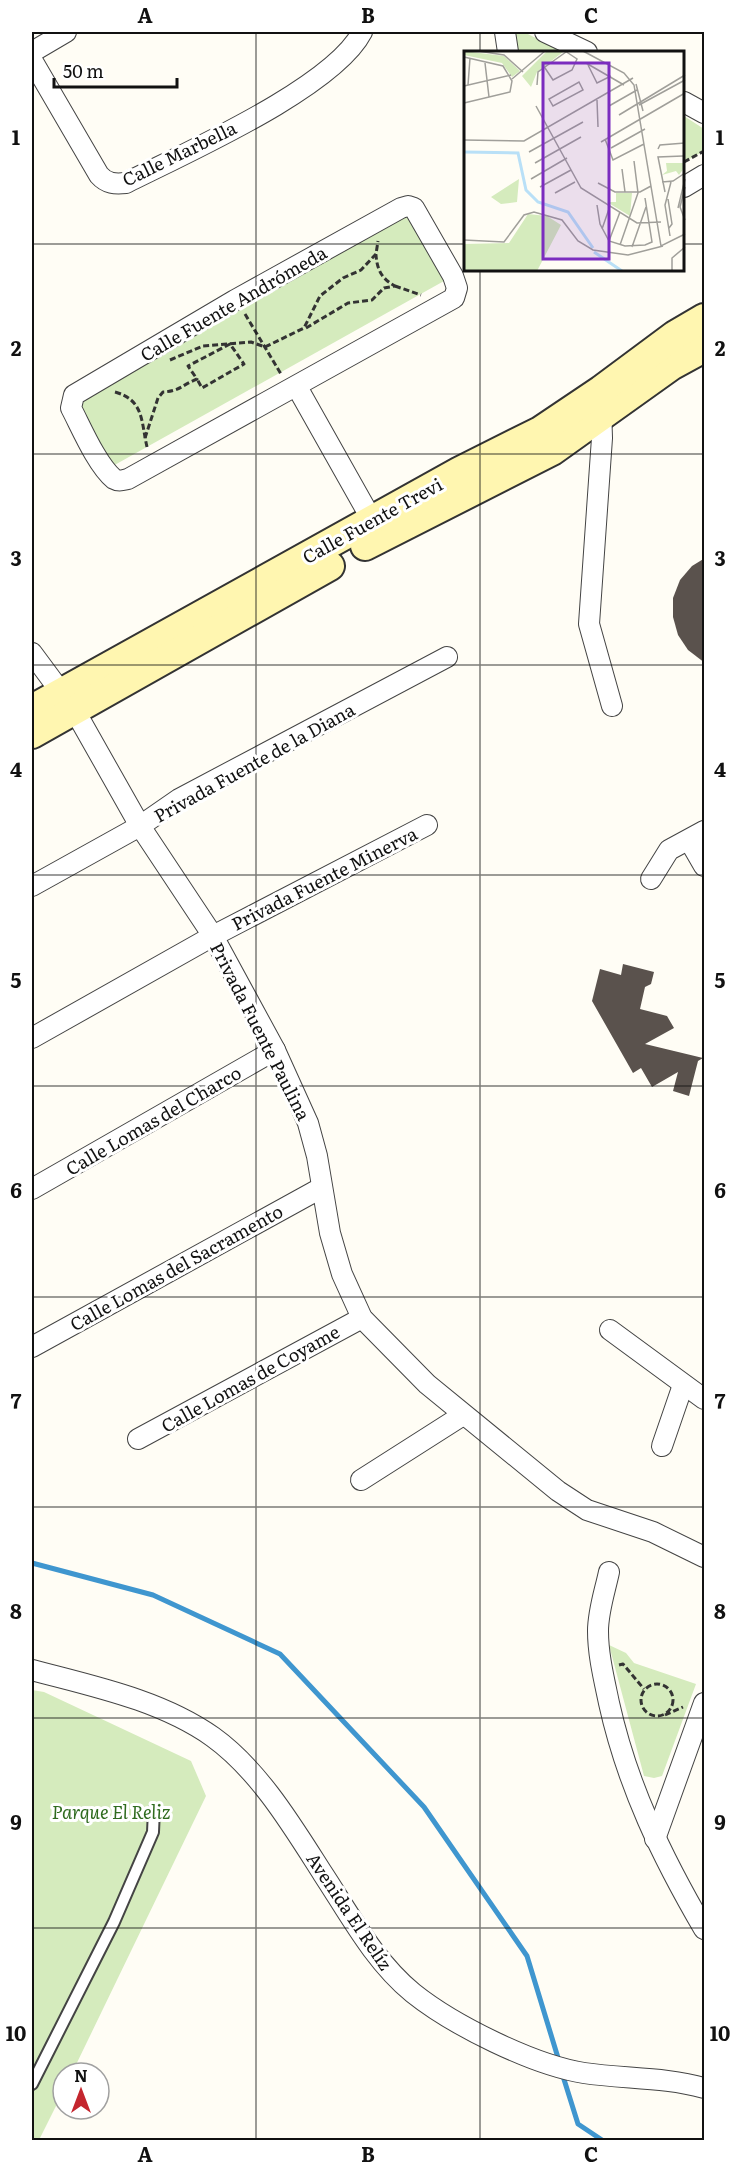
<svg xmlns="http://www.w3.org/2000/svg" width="736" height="2172" font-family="Literata,serif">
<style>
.green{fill:#d5ebbd}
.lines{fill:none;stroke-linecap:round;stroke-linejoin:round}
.stream{stroke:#3f96cf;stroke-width:5}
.building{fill:#5a524d}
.lane-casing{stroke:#444;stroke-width:14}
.street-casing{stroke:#444;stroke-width:22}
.secondary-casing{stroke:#333;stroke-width:32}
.path{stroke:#333;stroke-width:3;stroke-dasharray:6 3;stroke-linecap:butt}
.lane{stroke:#fff;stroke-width:10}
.street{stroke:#fff;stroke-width:20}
.secondary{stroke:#fff6b0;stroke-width:28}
.grid{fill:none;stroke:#111;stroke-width:1.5;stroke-opacity:0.55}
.labels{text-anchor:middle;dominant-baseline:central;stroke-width:6;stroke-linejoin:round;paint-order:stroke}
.street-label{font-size:18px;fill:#111;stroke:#fff}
.park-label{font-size:18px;font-style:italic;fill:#2f6b1f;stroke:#fff}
.inset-river{fill:none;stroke:#b9e0f7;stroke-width:3}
.inset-road{fill:none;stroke:#a09f9a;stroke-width:1.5}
.view{fill:#7b2cbf;fill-opacity:0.15;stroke:#7b2cbf;stroke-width:3}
.inset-edge{fill:none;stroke:#111;stroke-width:3}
.neatline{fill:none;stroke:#111;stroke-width:2}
.grid-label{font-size:20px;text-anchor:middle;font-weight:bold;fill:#111}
</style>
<rect width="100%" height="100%" fill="#fffdf5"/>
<g class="green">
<path d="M517,33h9l37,19h-46l-4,-8z"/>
<path d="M684,116l20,13v22l-20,11z"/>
<path d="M406,216l6,5 32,60 -333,186 -36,-67z"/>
<path d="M609,1645l17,8 8,10 62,21 -34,92 -8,2 -10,-2z"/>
<path d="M32,1690l12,2 147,69 15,35 -134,277h-9v19l-24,48h-7z"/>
</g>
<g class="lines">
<g class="stream">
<path d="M32,1563l121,32 127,59 144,153 103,149 32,105"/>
<path d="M562,2073l16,51 24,16"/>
</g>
</g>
<g class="building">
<path d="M705,558v105l-17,-13 -10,-15 -5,-18v-19l7,-18 12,-14z"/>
<path d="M623,964l31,8 -3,12 -6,3 -5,22 27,7 7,12 -29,16 58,14 -5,3 -9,35 -16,-5 5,-19 -26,15 -11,-19 -8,5 -41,-72 8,-32 21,6z"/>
</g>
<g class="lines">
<g class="lane-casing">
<path id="lane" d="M32,2084l82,-162 39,-90 1,-22"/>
</g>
<g class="street-casing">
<g id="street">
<path d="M505,32l3,20"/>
<path d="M545,32l42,20"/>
<path d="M32,52l34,-20"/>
<path d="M32,60l67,115c8,9 16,9 27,8 59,-30 207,-95 236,-151"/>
<path d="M684,102l20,11"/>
<path d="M684,187l20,-12"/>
<path d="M408,206l6,2 39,68 4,12 -3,10 -326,181c-5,1 -9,3 -14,0 -17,-14 -33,-52 -43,-71l3,-13 161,-95 166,-92z"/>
<path d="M297,387l80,142"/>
<path d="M601,407l1,31 -13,186 23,82"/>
<path d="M32,653l43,58 65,115 73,110 62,114 33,73 9,33 13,77 12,41 20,44 65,66 131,107 29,19 66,22 51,25"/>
<path d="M689,840l15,26"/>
<path d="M651,879l18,-29 35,-19"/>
<path d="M32,886l108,-60 39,-27 268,-142"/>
<path d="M32,1038l181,-102 214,-111"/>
<path d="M32,1189l243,-139"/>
<path d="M610,1330l94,69"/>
<path d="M32,1347l289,-159"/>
<path d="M138,1439l224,-121"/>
<path d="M662,1446l21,-61"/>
<path d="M361,1480l102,-65"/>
<path d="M609,1572c-4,19 -11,39 -11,59 0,24 6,48 11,72 18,82 53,154 95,226"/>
<path d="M32,1670c60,16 129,30 181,67 46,33 80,90 110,137 27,41 51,87 90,119 40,32 120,72 171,80 40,6 81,4 120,15"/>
<path d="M655,1839l49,-136"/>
</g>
</g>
<g class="secondary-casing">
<g id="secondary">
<path d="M365,546l187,-95 119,-85 33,-18"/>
<path d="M32,709l428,-238 80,-40 61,-41 74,-55 29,-17"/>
<path d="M32,734l298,-168"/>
</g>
</g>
<g class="path">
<path d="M684,162l20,-11"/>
<path d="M395,286l26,9"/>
<path d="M245,314l36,60"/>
<path d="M306,328l42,-25 24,-3 12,-12 11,-2c-13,-7 -18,-16 -19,-31"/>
<path d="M170,360l33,-14 48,-4 14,5 39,-19 16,-32 23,-18 18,-8 15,-16 2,-13"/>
<path d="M115,392c29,8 26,29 32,55"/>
<path d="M145,438l13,-40 5,-6c17,-1 19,-7 34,-13l-9,-13 42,-22 14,20 -42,24 -5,-9"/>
<path d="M619,1665l4,-1 21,25"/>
<circle cx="657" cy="1700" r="16"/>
<path d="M665,1715l18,-8"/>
</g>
<use href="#lane" class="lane"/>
<use href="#street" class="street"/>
<use href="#secondary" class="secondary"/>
</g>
<path class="grid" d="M256,32v2108M480,32v20M32,244h434M684,244h20M480,270v1870M32,454h672M32,665h672M32,875h672M32,1086h672M32,1297h672M32,1507h672M32,1718h672M32,1928h672"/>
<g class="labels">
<g class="street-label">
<text transform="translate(179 153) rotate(-26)">Calle Marbella</text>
<text transform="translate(233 303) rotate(-30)">Calle Fuente Andrómeda</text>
<text transform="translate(372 520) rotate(-29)">Calle Fuente Trevi</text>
<text transform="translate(254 762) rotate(-29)">Privada Fuente de la Diana</text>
<text transform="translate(324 878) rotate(-27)">Privada Fuente Minerva</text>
<text transform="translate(261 1031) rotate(63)">Privada Fuente Paulina</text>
<text transform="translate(153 1120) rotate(-30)">Calle Lomas del Charco</text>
<text transform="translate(176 1267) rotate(-29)">Calle Lomas del Sacramento</text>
<text transform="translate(250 1378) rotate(-29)">Calle Lomas de Coyame</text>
<text transform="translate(350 1911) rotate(56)">Avenida El Relíz</text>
</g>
<g class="park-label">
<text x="111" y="1811">Parque El Reliz</text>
</g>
</g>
<g transform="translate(464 51)">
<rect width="220" height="220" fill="#fffdf5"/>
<path d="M0,0l40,5 16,15 -8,6 -10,-14 -38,-8zM83,0l16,1 -26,20 -6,15 -9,-11zM202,112h18v5l-5,7 -3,-4 -14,4 5,-4zM55,128l-2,23 -16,2 -10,-7zM152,142h16l-2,23 -23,-14h9zM64,163l19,2 14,9 -24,46h-73v-27l45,-1z" fill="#d5ebbd"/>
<path class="inset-river" d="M0,101l54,1 8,37 12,12 30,10 25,36M130,201l28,19"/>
<path class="inset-road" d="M14,0l26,4 19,17M119,0l41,22 10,12 27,161 24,-12M0,6l39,9 9,15 -2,11 -46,11M21,12l4,34M122,12l38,22M124,14l9,18 14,-7M81,17l8,12 19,-10 5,-11 -12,-8M48,28l33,-28M115,31l4,8 -30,16 -4,-7zM172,33l7,27M4,34l2,-27M73,34l1,-13 28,-20M0,35l47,-11M133,49l1,27M175,54l46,-25M72,55l45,82 56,35 24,-1M145,55l28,-16M155,64l66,-40M141,88l8,21 31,-16M0,89l60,1 109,-63M137,91l84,-49M147,97l34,-19M194,98l2,-4 25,-2M65,101l54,-30M71,112l46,-26M158,118l3,23M67,128l36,-21M198,131l11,-1 12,-8M134,132l17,9h25l11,-6M76,136l31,-17M221,136l-5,20 5,13M201,141l-7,-35 25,-1M91,142l20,-11M204,148l4,25 -3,4M133,154l3,19 9,17 16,5 20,-1 7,-3 -7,-44M214,157l7,-29M138,178l8,-23M206,185l-5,-31 6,-23M0,189l40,2 20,-27 10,-3 28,8 16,21 15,9 35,5 35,-9M145,190l11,-29M156,194l18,-52 -4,-32M168,196l14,-40M208,220v-13l13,-11"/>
<path class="view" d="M79,12h66v196h-66z"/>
<rect width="220" height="220" class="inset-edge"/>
</g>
<rect width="736" height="2172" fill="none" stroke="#ffffff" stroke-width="66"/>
<g transform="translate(81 2091)"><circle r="28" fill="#ffffff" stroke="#a0a0a0" stroke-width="1.5"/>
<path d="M0-4.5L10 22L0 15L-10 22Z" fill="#c4262e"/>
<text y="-9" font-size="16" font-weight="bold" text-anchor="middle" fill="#111111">N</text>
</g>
<path d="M54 78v9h123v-9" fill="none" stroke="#111111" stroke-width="3"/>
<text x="63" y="78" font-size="18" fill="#111111" stroke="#ffffff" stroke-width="4.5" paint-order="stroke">50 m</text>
<rect x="33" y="33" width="670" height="2106" class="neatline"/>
<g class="grid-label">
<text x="145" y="23">A</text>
<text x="368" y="23">B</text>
<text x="591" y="23">C</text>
<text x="16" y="145">1</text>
<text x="720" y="145">1</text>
<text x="16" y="356">2</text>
<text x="720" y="356">2</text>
<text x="16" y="566">3</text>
<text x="720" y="566">3</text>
<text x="16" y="777">4</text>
<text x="720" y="777">4</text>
<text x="16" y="988">5</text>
<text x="720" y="988">5</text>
<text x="16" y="1198">6</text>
<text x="720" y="1198">6</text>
<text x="16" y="1409">7</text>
<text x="720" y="1409">7</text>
<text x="16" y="1619">8</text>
<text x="720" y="1619">8</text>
<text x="16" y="1830">9</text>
<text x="720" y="1830">9</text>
<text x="16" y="2041">10</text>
<text x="720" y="2041">10</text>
<text x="145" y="2162">A</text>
<text x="368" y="2162">B</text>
<text x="591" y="2162">C</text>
</g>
</svg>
